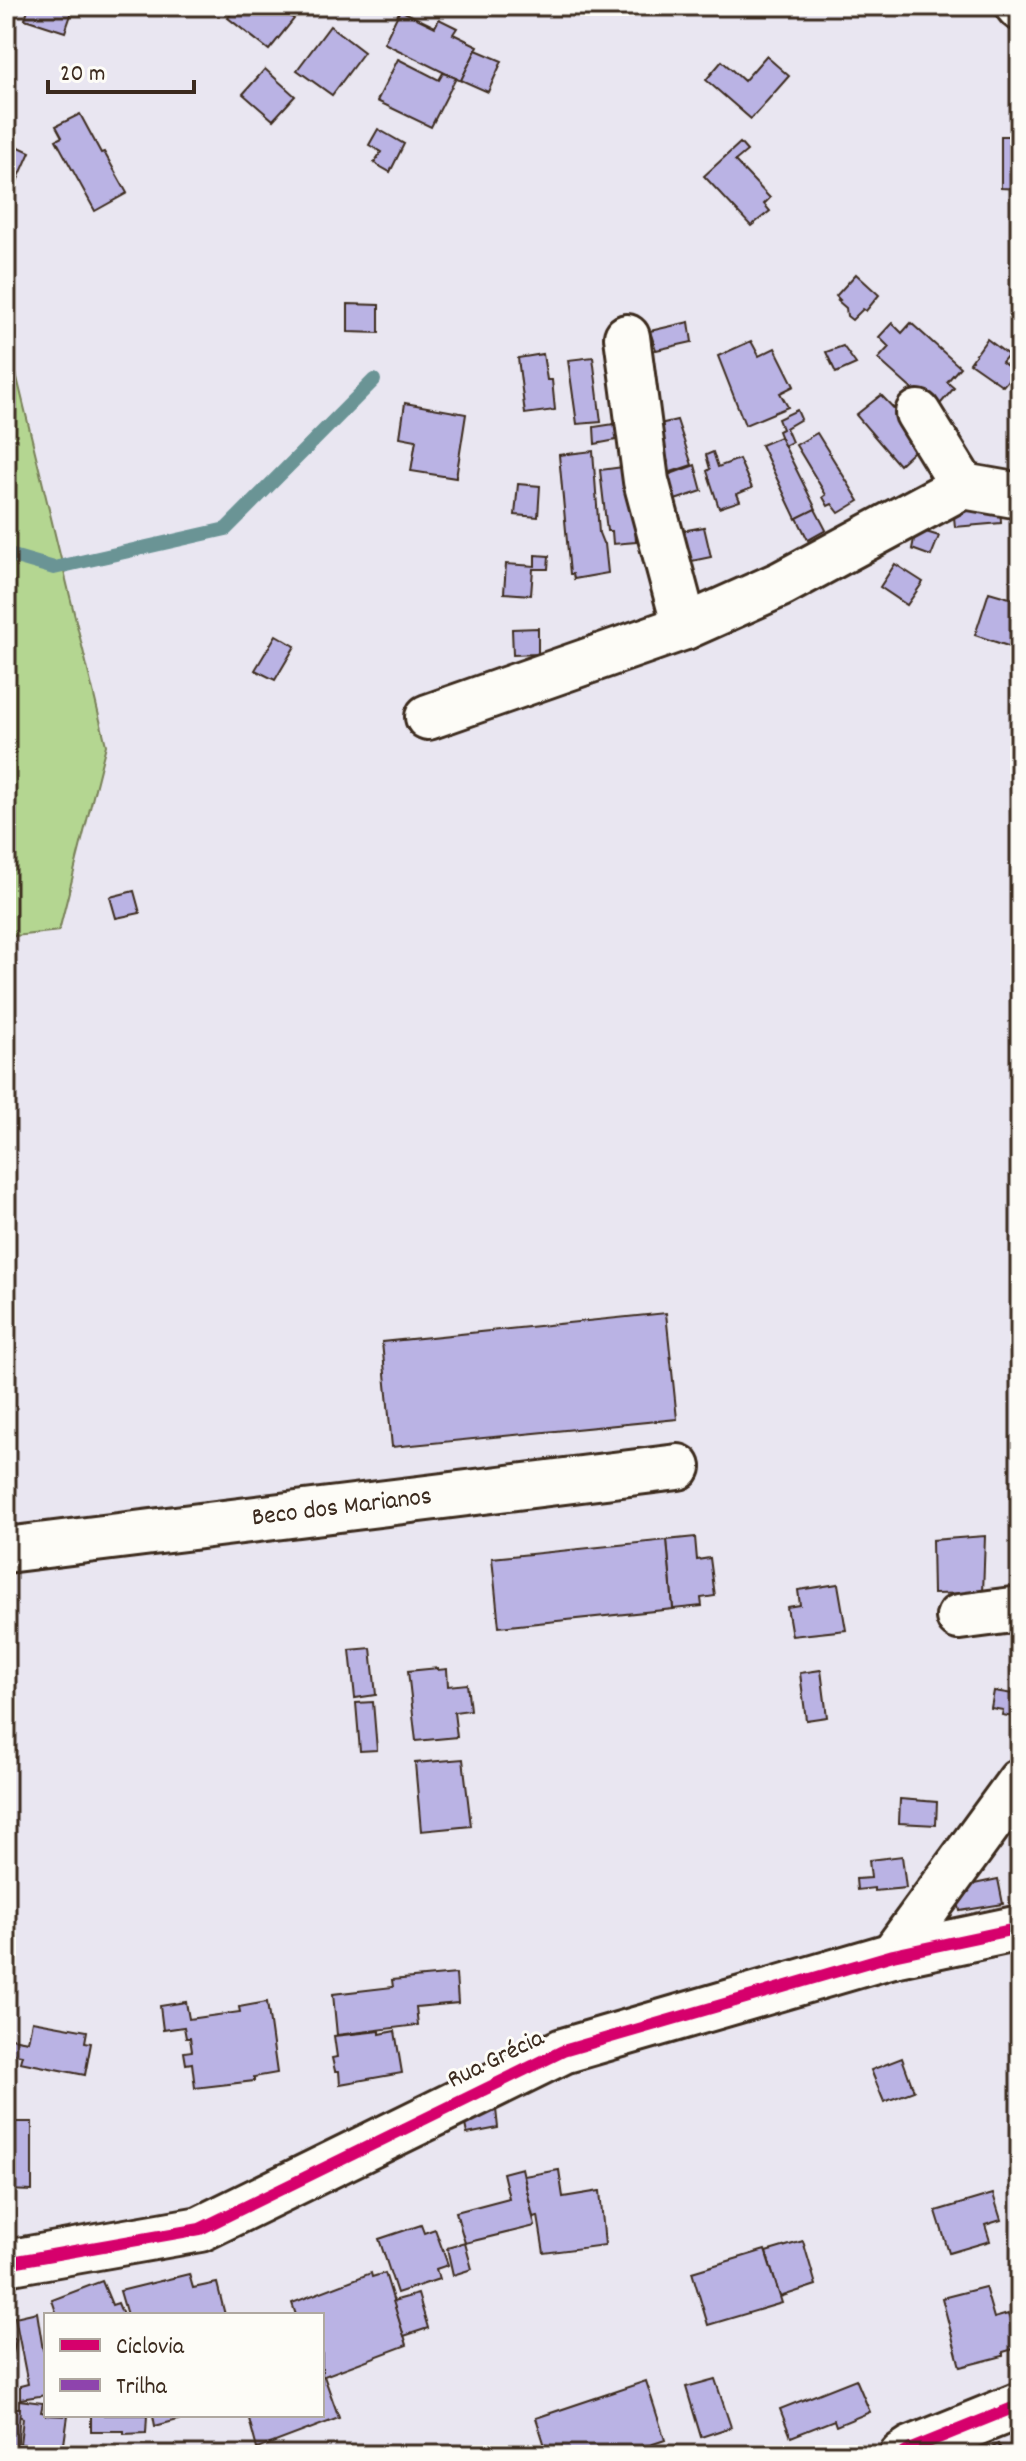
<svg xmlns="http://www.w3.org/2000/svg" width="1026" height="2461" font-family="Dekko,sans-serif">
<style>
.green{fill:#b4d691;stroke:#788058;stroke-width:2}
.lines{fill:none;stroke-linecap:round;stroke-linejoin:round}
.stream{stroke:#6a9495;stroke-width:14}
.building{fill:#bab3e4;stroke:#3b2a1e;stroke-width:2}
.minor-casing{stroke:#3b2a1e;stroke-width:50}
.minor{stroke:#fdfcf7;stroke-width:44}
.quiet{stroke:#8e44ad;stroke-width:10;stroke-dasharray:20 10;stroke-linecap:butt}
.cycleway-casing{stroke:#fdfcf7;stroke-width:17}
.cycleway{stroke:#d6006c;stroke-width:12}
.labels{text-anchor:middle;dominant-baseline:central;stroke-width:6;stroke-linejoin:round;paint-order:stroke}
.street-label{font-size:26px;fill:#3b2a1e;stroke:#fdfcf7}
</style>
<rect width="100%" height="100%" fill="#e9e6f1"/>
<filter id="ink" filterUnits="userSpaceOnUse"><feTurbulence type="fractalNoise" baseFrequency=".0125" numOctaves="2"/><feDisplacementMap in="SourceGraphic" scale="16" xChannelSelector="R" yChannelSelector="G"/><feConvolveMatrix kernelMatrix="1 2 1 2 8 2 1 2 1" color-interpolation-filters="sRGB"/></filter>
<g filter="url(#ink)">
<path class="green" d="M6,332l100,413 -47,186 -53,6z"/>
<g class="lines">
<path class="stream" d="M6,554l48,14 172,-39 148,-149"/>
</g>
<g class="building">
<path d="M29,6h45l-9,26 -40,-13z"/>
<path d="M237,6h41l16,13 -25,31 -41,-32z"/>
<path d="M400,10l35,17 4,-8 18,9 -4,6 25,12 -17,35 -77,-38z"/>
<path d="M330,26l34,26 -32,43 -35,-25z"/>
<path d="M476,50l26,11 -14,31 -27,-12z"/>
<path d="M766,56l23,20 -38,43 -45,-39 16,-19 22,20z"/>
<path d="M398,59l41,21 4,-7 13,5 -25,49 -54,-26z"/>
<path d="M265,69l30,27 -22,24 -30,-26z"/>
<path d="M80,114l21,39 3,-1 23,41 -32,18 -39,-71 6,-3 -6,-11z"/>
<path d="M378,129l26,15 -14,28 -16,-9 7,-11 -12,-7z"/>
<path d="M1001,136h19v53l-19,-1z"/>
<path d="M6,141l24,11 -15,34 -9,-4z"/>
<path d="M740,143l7,8 -12,10 35,37 -6,6 6,7 -19,15 -47,-50z"/>
<path d="M856,274l23,21 -13,16 -3,-2 -11,11 -5,-4 -1,-8 -8,-7 2,-1 -4,-4z"/>
<path d="M348,304l31,1v28l-31,-1z"/>
<path d="M689,322l3,20 -36,8 -6,-19z"/>
<path d="M892,323l10,10 9,-10 49,44 -13,15 7,6 -19,22 -57,-51 11,-12 -10,-10z"/>
<path d="M987,339l21,16 -6,7 13,10 -12,14 -33,-23z"/>
<path d="M751,341l8,15 16,-8 19,38 -14,7 8,14 -43,18 -27,-69z"/>
<path d="M843,346l13,18 -20,9 -10,-21z"/>
<path d="M543,354l4,26h5l3,30 -30,4 -7,-56z"/>
<path d="M593,357l8,65 -24,2 -9,-64z"/>
<path d="M881,395l44,46 -26,24 -43,-50z"/>
<path d="M405,403l61,11 -10,64 -45,-7 5,-31 -16,-3z"/>
<path d="M797,410l4,9 -15,9 6,14 -8,4 -6,-15 4,-2 -4,-10z"/>
<path d="M677,420l15,45 -27,9 -3,-10 6,-2 -13,-37z"/>
<path d="M621,423l1,16 -27,5 -1,-17z"/>
<path d="M817,433l42,68 -20,12 -7,-9 -4,2 -5,-9 3,-2 -30,-50z"/>
<path d="M780,437l36,72 -20,10 -35,-74z"/>
<path d="M593,451l6,82 4,10 2,1 3,29 -34,6 -1,-5h-3l-11,-119z"/>
<path d="M713,452l5,15 21,-8 13,29 -15,6 3,7 -21,7 -12,-37 3,-2 -4,-14z"/>
<path d="M695,465l7,26 -42,14 -6,-25z"/>
<path d="M631,466l5,76 -23,2 -1,-13h-5l-7,-61z"/>
<path d="M518,484l22,2 -2,31 -23,-2z"/>
<path d="M1000,503l1,20 -46,4 -2,-20z"/>
<path d="M815,509l11,21 -18,10 -11,-22z"/>
<path d="M704,527l7,30 -34,7 -7,-31z"/>
<path d="M916,529l23,7 -8,20 -19,-7z"/>
<path d="M535,555l14,1 -1,13h-15l-2,26 -27,-2 2,-29 29,2z"/>
<path d="M895,564l28,18 -16,23 -27,-18z"/>
<path d="M989,592l31,9v21l-4,12 4,1v15l-45,-15z"/>
<path d="M538,628v26l-25,1 -1,-26z"/>
<path d="M276,635l19,11 -20,34 -20,-10z"/>
<path d="M134,891l6,22 -24,5 -6,-21z"/>
<path d="M666,1313l11,106 -285,28 -10,-105z"/>
<path d="M985,1536l-2,57 -50,1 -1,-54z"/>
<path d="M695,1537l2,23 13,-2 5,38 -14,2 1,8 -29,3 -6,-69z"/>
<path d="M667,1540l6,69 -174,18 -7,-69z"/>
<path d="M838,1584l8,46 -54,6 -5,-29 13,-2 -2,-15z"/>
<path d="M371,1648l5,47 -21,3 -5,-48z"/>
<path d="M438,1668v2l9,-1 1,17 19,-2 3,26 -16,2 3,25 -41,4 -8,-70z"/>
<path d="M821,1670l6,47 -21,3 -6,-47z"/>
<path d="M994,1691l26,4v23l-18,-3 1,-5 -12,-2z"/>
<path d="M373,1702l4,48 -17,1 -4,-48z"/>
<path d="M463,1759l8,67 -50,5 -6,-68z"/>
<path d="M900,1799l37,3 -1,23 -37,-2z"/>
<path d="M902,1856l4,32 -32,3v-3l-17,2 -1,-11 15,-1 -2,-18z"/>
<path d="M998,1879l5,25 -43,7 -5,-23z"/>
<path d="M456,1974l2,29 -42,4 2,18 -81,10 -4,-41 60,-7 -1,-7z"/>
<path d="M186,2002l3,17 51,-7 -1,-5 28,-5 10,71 -23,4v4l-59,7 -3,-25 -6,1 -2,-12 8,-1 -2,-13h-4l-2,-11 -21,3 -3,-24z"/>
<path d="M32,2021l55,10 -2,11 6,1 -6,32 -65,-13 2,-7 -16,-3v-15l22,4z"/>
<path d="M380,2031v3l15,-3 7,42 -62,11 -1,-13h-4l-3,-13 5,-1 -3,-21z"/>
<path d="M902,2058l12,33 -30,11 -13,-32z"/>
<path d="M496,2109l2,19 -31,6 -4,-19z"/>
<path d="M6,2122h26v69l-26,-1z"/>
<path d="M522,2168l13,58 -70,17 -9,-31 53,-14 -6,-25z"/>
<path d="M559,2170l4,27 37,-6 5,54 -61,8 -6,-37 -5,1 -9,-41z"/>
<path d="M993,2194l8,26 -16,5 5,16 -41,12 -13,-42z"/>
<path d="M421,2225l3,8 11,-4 13,36 -12,4 3,10 -42,14 -18,-54z"/>
<path d="M803,2241l13,44 -36,12 -14,-45z"/>
<path d="M465,2243l7,26 -19,6 -6,-27z"/>
<path d="M765,2250l17,53 -74,22 -16,-53z"/>
<path d="M371,2273l1,4 13,-4 22,72 -83,31 15,42 -82,31 -9,-34h74v-100h-26l-4,-12z"/>
<path d="M189,2274l4,14 24,-5 8,32h-98l-7,-24z"/>
<path d="M102,2281l10,24 6,-2 5,12h-66l-5,-15z"/>
<path d="M985,2287l9,31 14,-4 9,34 -14,4v4l-43,11 -18,-69z"/>
<path d="M418,2294l10,34 -24,8 -11,-35z"/>
<path d="M37,2312l6,38h3v45l-26,4v-13l8,-2 -13,-67z"/>
<path d="M6,2337l10,2 -10,50z"/>
<path d="M715,2379l16,48 -30,10 -15,-50z"/>
<path d="M856,2379l14,33 -34,14 -2,-6 -43,17 -11,-28z"/>
<path d="M646,2381l19,59 -45,15h-72l-12,-37z"/>
<path d="M19,2400l24,3 -2,9 5,1v2l22,1 -5,35 -43,-7 3,-26 -4,-2z"/>
<path d="M6,2408h14l-3,47h-11z"/>
<path d="M91,2415h56l-1,18 -22,1v-3h-33z"/>
<path d="M153,2415h44l-42,11z"/>
<path d="M998,2444l7,11h-24z"/>
</g>
<g class="lines">
<g class="minor-casing">
<g id="minor">
<path d="M1018,6l2,2"/>
<path d="M627,337l19,144 39,146"/>
<path d="M918,413l45,73"/>
<path d="M428,717l257,-90 96,-43 182,-98 57,10"/>
<path d="M6,1550l672,-83"/>
<path d="M959,1617l61,-8"/>
<path d="M893,1955l127,-174"/>
<path d="M6,2263l194,-34 363,-178 330,-96 127,-27"/>
<path d="M902,2455l9,-6 109,-44"/>
</g>
</g>
<use href="#minor" class="minor"/>
<path class="quiet" d="M1018,6l2,2"/>
<g class="cycleway-casing">
<g id="cycleway">
<path d="M6,2263l194,-34 363,-178 330,-96 127,-27"/>
<path d="M902,2455l9,-6 109,-44"/>
</g>
</g>
<use href="#cycleway" class="cycleway"/>
</g>
</g>
<g class="labels">
<g class="street-label">
<text transform="translate(342 1508) rotate(-7)">Beco dos Marianos</text>
<text transform="translate(496 2060) rotate(-26)">Rua Grécia</text>
</g>
</g>
<rect width="1026" height="2461" fill="none" stroke="#fdfcf7" stroke-width="32"/>
<rect x="16" y="16" width="994" height="2429" fill="none" stroke="#3b2a1e" stroke-width="3" filter="url(#ink)"/>
<rect x="44" y="2313" width="280" height="104" fill="#fdfcf7" stroke="#afa8a0" stroke-width="2"/>
<rect x="60" y="2339" width="40" height="12" fill="#d6006c" stroke="#afa8a0" stroke-width="2"/>
<text x="116" y="2353" font-size="24" fill="#3b2a1e">Ciclovia</text>
<rect x="60" y="2379" width="40" height="12" fill="#8e44ad" stroke="#afa8a0" stroke-width="2"/>
<text x="116" y="2393" font-size="24" fill="#3b2a1e">Trilha</text>
<path d="M48 80v12h146v-12" fill="none" stroke="#3b2a1e" stroke-width="4"/>
<text x="60" y="80" font-size="24" fill="#3b2a1e" stroke="#fdfcf7" stroke-width="6" paint-order="stroke">20 m</text>
</svg>
